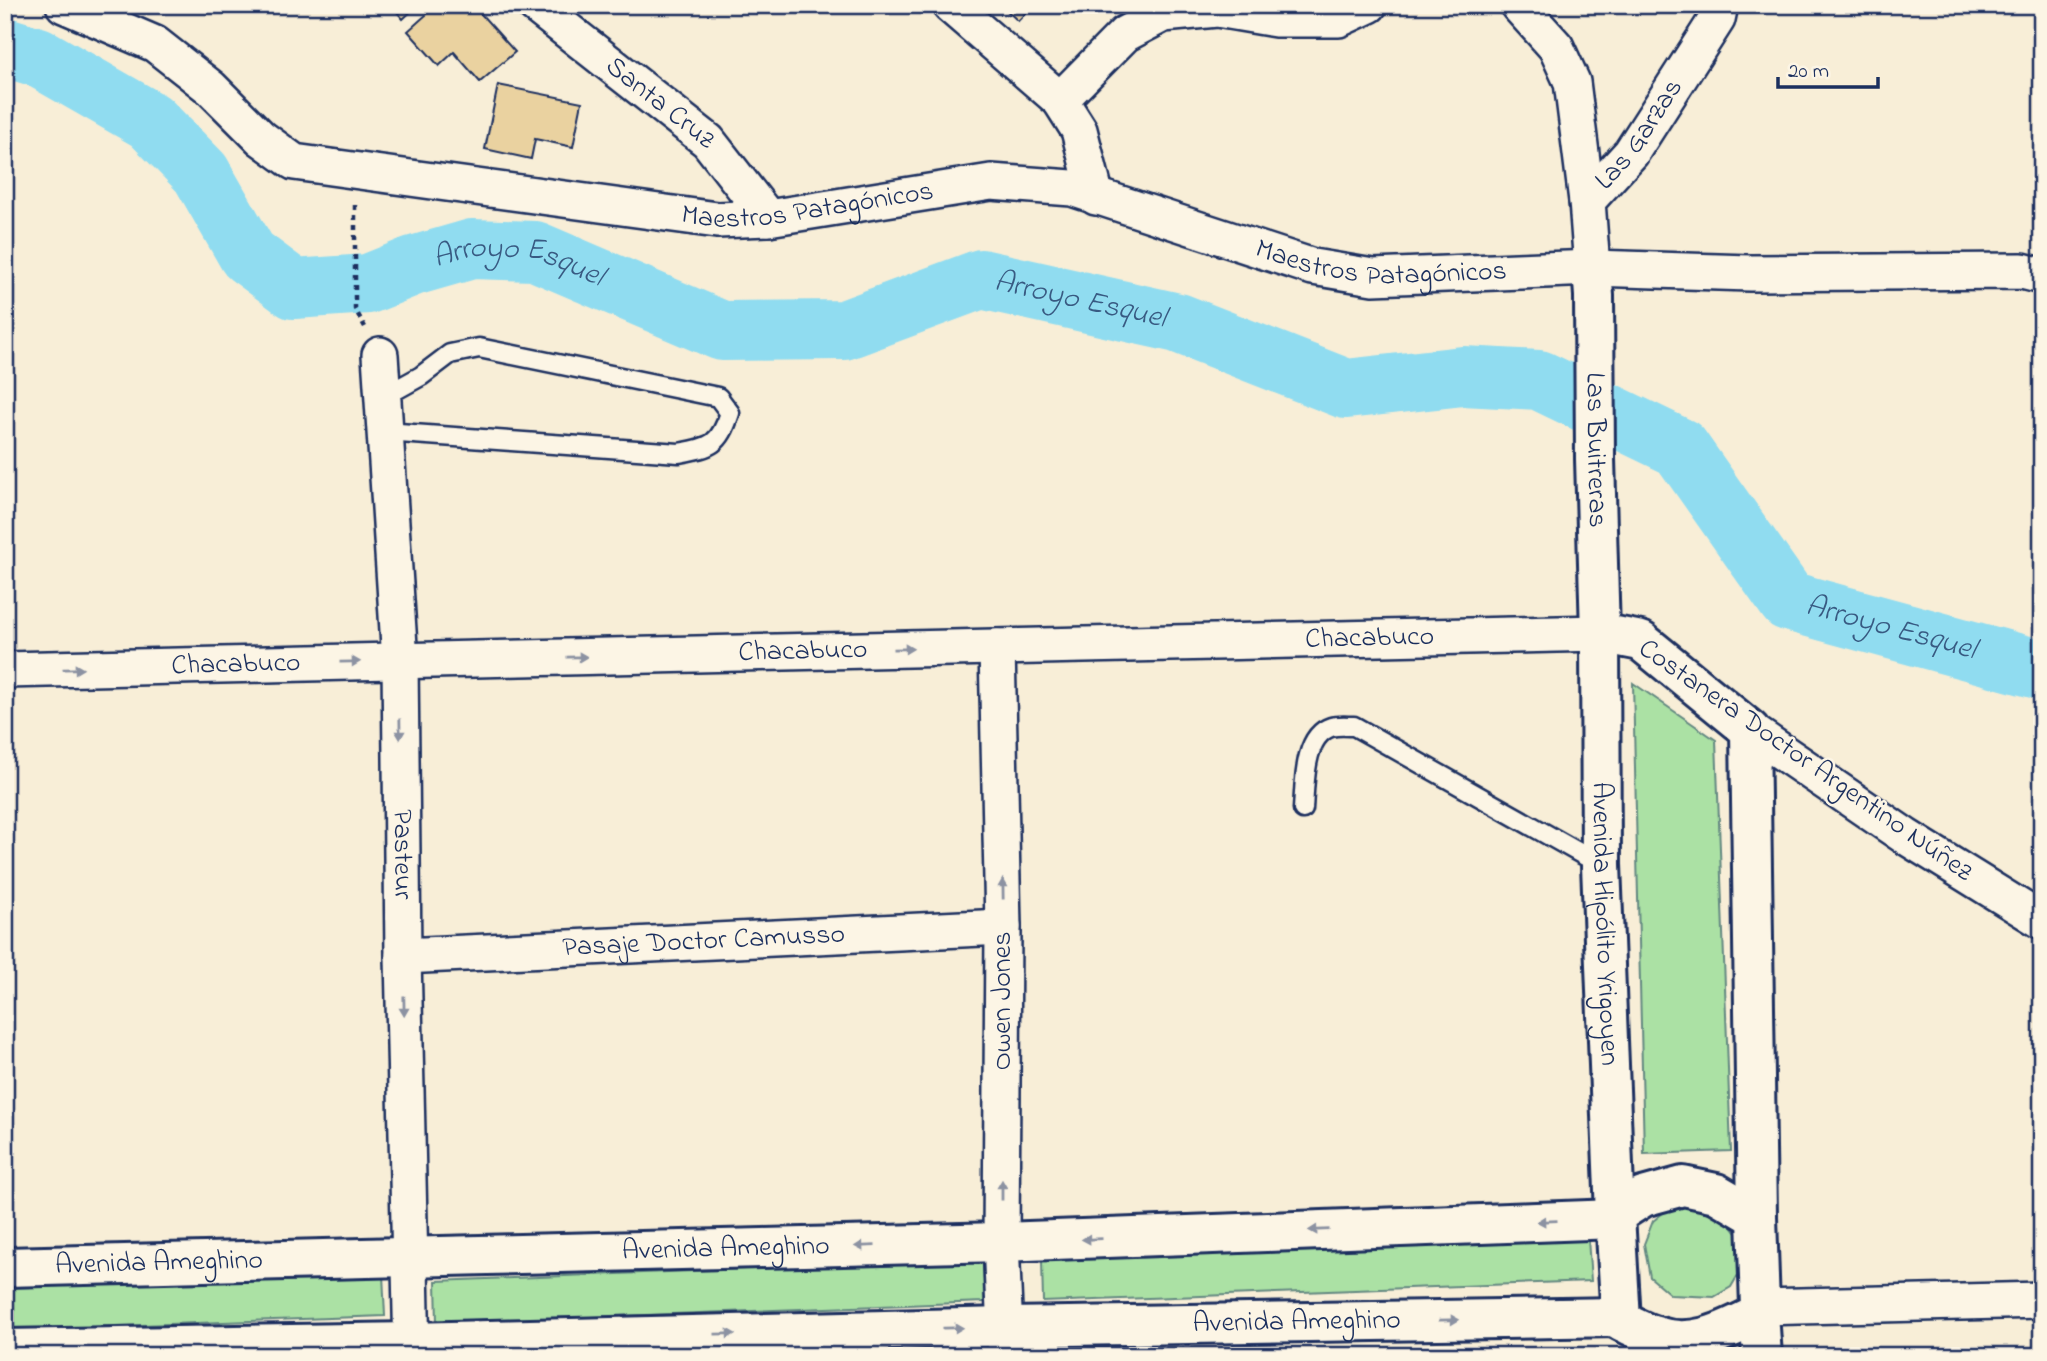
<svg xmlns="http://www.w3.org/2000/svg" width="2047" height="1361" font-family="'Indie Flower',sans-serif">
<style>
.green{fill:#abe1a4;stroke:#638881;stroke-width:2}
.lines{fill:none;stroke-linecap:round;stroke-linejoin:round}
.river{stroke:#90dcf0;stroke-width:60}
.building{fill:#ead2a0;stroke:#1b2f5e;stroke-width:2}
.lane-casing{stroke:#1b2f5e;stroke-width:23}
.street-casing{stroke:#1b2f5e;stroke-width:40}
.secondary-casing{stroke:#1b2f5e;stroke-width:44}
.highway-casing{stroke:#1b2f5e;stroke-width:44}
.path{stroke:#1b2f5e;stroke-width:4.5;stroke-dasharray:5 5;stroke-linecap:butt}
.lane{stroke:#fcf5e5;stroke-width:18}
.street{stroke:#fcf5e5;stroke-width:35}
.secondary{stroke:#fcf5e5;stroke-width:38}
.highway{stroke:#fcf5e5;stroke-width:38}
.oneway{fill:#8c92a2}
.labels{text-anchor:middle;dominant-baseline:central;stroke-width:5;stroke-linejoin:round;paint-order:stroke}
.street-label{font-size:28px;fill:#1b2f5e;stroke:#fcf5e5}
.water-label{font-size:30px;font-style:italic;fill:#385a82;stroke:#fcf5e5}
</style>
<rect width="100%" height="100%" fill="#f8eed7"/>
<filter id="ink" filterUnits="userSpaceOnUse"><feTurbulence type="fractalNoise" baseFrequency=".0143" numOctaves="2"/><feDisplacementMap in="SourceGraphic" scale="14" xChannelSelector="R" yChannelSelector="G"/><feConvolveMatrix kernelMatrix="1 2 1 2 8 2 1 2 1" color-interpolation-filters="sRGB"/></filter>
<g filter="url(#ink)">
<g class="green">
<path d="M1633,683l83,57 15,411 -87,3z"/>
<path d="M1702,1203l21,12 16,21 -1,39 -7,12 -17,10 -43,-2 -21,-18 -6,-33 9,-23 21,-17z"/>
<path d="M1588,1239l3,42 -548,21 -1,-42z"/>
<path d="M983,1260l1,42 -547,21 -1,-42z"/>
<path d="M383,1274l2,42 -380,14v-42z"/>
</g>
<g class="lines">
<path class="river" id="s1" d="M5,47l33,10 112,64 51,52 47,82 46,34 74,-5 45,-18 59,-17 63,2 187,80 122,-1 137,-51 197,44 168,66 117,-13 76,4 141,68 108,153 254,69"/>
</g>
<g class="building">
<path d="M391,5h27l-15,14z"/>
<path d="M437,5h36l42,47 -35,30 -26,-30 -15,14 -31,-35z"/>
<path d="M1001,5h32l-15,16z"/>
<path d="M498,85l84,17 -9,45 -38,-8 -4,20 -46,-10z"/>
</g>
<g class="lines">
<g class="lane-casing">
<g id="lane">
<path d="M383,397l38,-21 29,-22 29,-6 239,49 12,16c-11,33 -19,34 -51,40l-294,-21"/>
<path d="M1303,809c2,-24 0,-73 28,-82 6,-2 16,-1 23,-1l247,139"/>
</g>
</g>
<g class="street-casing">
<g id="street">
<path id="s2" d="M64,5l91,39 56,44 50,50 33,24 423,58 51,-2 223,-36 81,6 241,79 60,10 219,-9 158,5 272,-2 20,5"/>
<path id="s3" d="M535,5l173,136 60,77"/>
<path d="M950,5l110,95 19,30 17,67"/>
<path d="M1518,5l38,42 16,35 15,119"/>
<path d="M1060,100l65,-66 38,-20 54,-5 59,10h63l30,-14"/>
<path id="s4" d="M1592,268l-5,-67 44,-48 86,-134 3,-14"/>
<path id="s5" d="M380,355l20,306 3,295 9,400"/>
<path d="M997,647l6,280 -2,315 5,114"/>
<path id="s6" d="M5,670l1595,-37"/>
<path d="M1750,730l155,106 137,85"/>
<path id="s7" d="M403,956l600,-29"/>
<path d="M1760,1307l282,-7"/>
</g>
</g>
<g class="secondary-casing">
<g id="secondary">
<path id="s8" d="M1592,268l2,28 1,163 5,174 1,232 14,350"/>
<path d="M1600,633l41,8 109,89 7,487"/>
</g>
</g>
<g class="highway-casing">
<g id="highway">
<path d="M1683,1186l33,7 41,24 3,90 -1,7c-33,16 -65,35 -103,22 -12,-3 -24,-10 -35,-15l-6,-106 28,-18z"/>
<path id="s9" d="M5,1267l996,-25 614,-23"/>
<path d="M1759,1314l3,42"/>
<path id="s10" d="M5,1349l407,-7 593,-15 615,-10"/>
</g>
</g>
<path class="path" d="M355,205v104l10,18"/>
<use href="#lane" class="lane"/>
<use href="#street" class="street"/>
<use href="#secondary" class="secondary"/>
<use href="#highway" class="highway"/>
</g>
<defs><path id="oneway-solid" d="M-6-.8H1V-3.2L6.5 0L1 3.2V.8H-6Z" transform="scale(1.75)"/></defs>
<g class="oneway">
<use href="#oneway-solid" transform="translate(903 649) rotate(-1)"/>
<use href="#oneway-solid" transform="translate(577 657) rotate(-1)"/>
<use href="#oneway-solid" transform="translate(350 662) rotate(-1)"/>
<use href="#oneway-solid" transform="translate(73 669) rotate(-1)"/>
<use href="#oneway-solid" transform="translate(400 729) rotate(89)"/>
<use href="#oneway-solid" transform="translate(1003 889) rotate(-91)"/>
<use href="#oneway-solid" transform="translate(404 1006) rotate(89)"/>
<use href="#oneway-solid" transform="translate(1002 1190) rotate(-90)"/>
<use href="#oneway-solid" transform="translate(1547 1221) rotate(178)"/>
<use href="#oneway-solid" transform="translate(1319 1230) rotate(178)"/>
<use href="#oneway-solid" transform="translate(1092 1239) rotate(178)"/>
<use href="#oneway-solid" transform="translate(865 1246) rotate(178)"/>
<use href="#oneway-solid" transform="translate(1449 1320) rotate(-1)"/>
<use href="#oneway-solid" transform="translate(953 1328) rotate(-1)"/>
<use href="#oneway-solid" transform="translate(725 1334) rotate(-1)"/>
</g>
</g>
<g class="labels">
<g class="street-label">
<text stroke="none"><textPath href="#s3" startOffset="159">Santa Cruz</textPath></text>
<text stroke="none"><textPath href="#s4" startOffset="152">Las Garzas</textPath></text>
<text stroke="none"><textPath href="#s2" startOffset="800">Maestros Patagónicos</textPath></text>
<text stroke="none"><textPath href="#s2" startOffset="1388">Maestros Patagónicos</textPath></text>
<text stroke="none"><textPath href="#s8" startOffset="182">Las Buitreras</textPath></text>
<text stroke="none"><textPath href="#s6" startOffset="1365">Chacabuco</textPath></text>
<text stroke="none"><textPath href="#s6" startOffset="798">Chacabuco</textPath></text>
<text stroke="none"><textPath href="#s6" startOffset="231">Chacabuco</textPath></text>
<text transform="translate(1805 761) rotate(35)">Costanera Doctor Argentino Núñez</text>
<text stroke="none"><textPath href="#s5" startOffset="500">Pasteur</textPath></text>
<text stroke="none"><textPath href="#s8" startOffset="656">Avenida Hipólito Yrigoyen</textPath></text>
<text stroke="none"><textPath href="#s7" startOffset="301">Pasaje Doctor Camusso</textPath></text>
<text transform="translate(1003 1001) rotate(-90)">Owen Jones</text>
<text stroke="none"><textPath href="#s9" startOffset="721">Avenida Ameghino</textPath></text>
<text stroke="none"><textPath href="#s9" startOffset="154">Avenida Ameghino</textPath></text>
<text stroke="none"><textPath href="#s10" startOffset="1292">Avenida Ameghino</textPath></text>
</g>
<g class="water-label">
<text stroke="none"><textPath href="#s1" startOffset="620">Arroyo Esquel</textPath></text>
<text stroke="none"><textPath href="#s1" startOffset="1208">Arroyo Esquel</textPath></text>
<text stroke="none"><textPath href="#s1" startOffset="2133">Arroyo Esquel</textPath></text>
</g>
</g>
<rect width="2047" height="1361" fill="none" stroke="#fcf5e5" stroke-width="28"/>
<rect x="14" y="14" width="2019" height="1333" fill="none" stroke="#1b2f5e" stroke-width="2.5" filter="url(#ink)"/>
<path d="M1778 77v10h100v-10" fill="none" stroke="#1b2f5e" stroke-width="3.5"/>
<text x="1788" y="77" font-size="21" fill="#1b2f5e" stroke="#fcf5e5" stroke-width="5" paint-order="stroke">20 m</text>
</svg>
